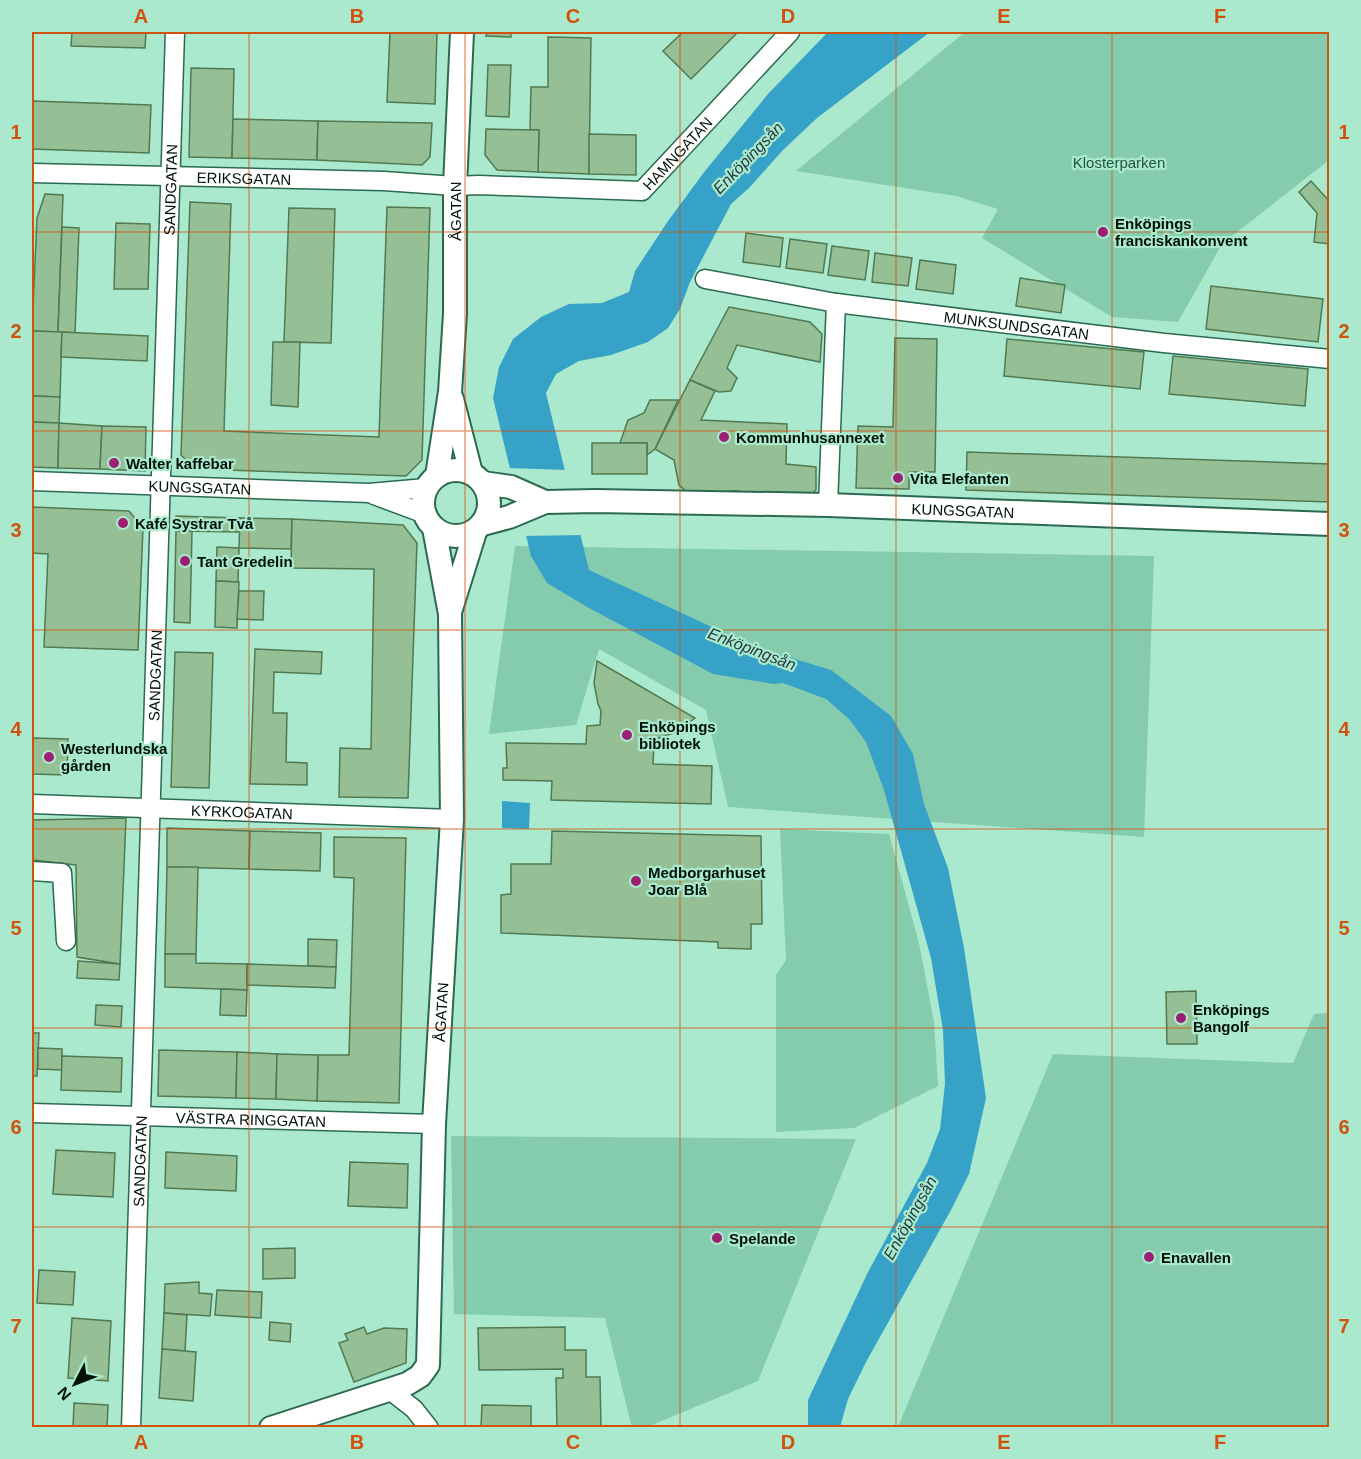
<svg xmlns="http://www.w3.org/2000/svg" width="1361" height="1459" font-family="Helvetica,sans-serif">
<style>
.green{fill:#84ccad}
.water{fill:#36a2c7}
.pier{fill:#aae9cd}
.building{fill:#95c096;stroke:#517952;stroke-width:1.5}
.lines{fill:none;stroke-linecap:round;stroke-linejoin:round}
.minor-casing{stroke:#2c6951;stroke-width:21}
.tertiary-casing{stroke:#2c6951;stroke-width:26}
.minor{stroke:#fff;stroke-width:18}
.tertiary{stroke:#fff;stroke-width:22}
.grid{fill:none;stroke:#d1520c;stroke-width:1.5;stroke-opacity:0.55}
.poi-dot{fill:#9d1f73;stroke:#aae9cd;stroke-width:2}
.labels{text-anchor:middle;dominant-baseline:central;stroke-width:4.5;stroke-linejoin:round;paint-order:stroke}
.street-label{font-size:15px;fill:#001108;stroke:#aae9cd}
.park-label{font-size:15px;fill:#205541;stroke:#aae9cd}
.poi-label{font-size:15px;font-weight:bold;fill:#001108;stroke:#aae9cd;text-anchor:start}
.water-label{font-size:16px;font-style:italic;fill:#233b44;stroke:#aae9cd}
.neatline{fill:none;stroke:#d1520c;stroke-width:2}
.grid-label{font-size:20px;text-anchor:middle;font-weight:bold;fill:#d1520c}
</style>
<rect width="100%" height="100%" fill="#aae9cd"/>
<g class="green">
<path d="M965,32h364v128l-107,84 -44,78 -66,-5 -130,-79 16,-29 -42,-13 -160,-25z"/>
<path d="M515,546l639,10 -10,281 -416,-30 -22,-97 -107,-61 -23,76 -87,9z"/>
<path d="M780,829l109,5 30,109 15,79 4,64 -84,42 -78,4v-157l10,-15z"/>
<path d="M1329,1013v414h-431l155,-373 240,9 21,-49z"/>
<path d="M451,1136l405,3 -98,242 -111,46 -15,1 -27,-110 -151,-4z"/>
</g>
<g class="water">
<path d="M828,32h102l-113,86 -34,32 -34,38 -18,16 -41,78 -10,27 -12,19 -20,14 -37,13 -32,6 -23,13 -10,19 43,177 166,77 76,23 60,46 22,38 11,50 24,64 16,80 22,150 -17,76 -18,36 -85,152 -18,37 -8,28h-32v-27l60,-128 59,-109 13,-34 5,-45 -2,-54 -12,-72 -47,-168 -18,-48 -17,-23 -23,-20 -43,-16 -9,1 -61,-10 -124,-66 -42,-25 -16,-27 -38,-158 6,-31 14,-28 28,-22 28,-13 33,-1 27,-11 6,-21 33,-50 37,-50 63,-77z"/>
<path d="M502,801l28,2 -1,26 -27,-1z"/>
</g>
<path class="pier" d="M508,468l60,2 16,65 -61,1z"/>
<g class="building">
<path d="M72,32h74l-1,16 -74,-2z"/>
<path d="M390,32h47l-2,72 -48,-2z"/>
<path d="M487,32h24v5l-25,-1z"/>
<path d="M683,32h55l-47,47 -28,-28z"/>
<path d="M548,37l43,1 -2,136 -51,-2 1,-42h-9l1,-43h17z"/>
<path d="M488,65h23l-2,52 -23,-1z"/>
<path d="M191,68l43,1 -2,89 -43,-1z"/>
<path d="M32,101l119,4 -2,48 -117,-4z"/>
<path d="M233,119l85,2 -1,39 -85,-2z"/>
<path d="M318,121l114,2 -2,34 -8,8 -105,-5z"/>
<path d="M486,129l53,1 -1,42 -41,-2 -12,-15z"/>
<path d="M589,134l47,1v40l-47,-1z"/>
<path d="M1311,181l19,21v42l-16,-2 3,-29 -18,-21z"/>
<path d="M45,194l18,1 -5,137 -26,-1 5,-113z"/>
<path d="M190,202l41,2 -7,227 155,6 8,-230 43,1 -8,252 -16,16 -212,-7 -13,-14z"/>
<path d="M289,208l46,1 -4,134 -47,-1z"/>
<path d="M116,223l34,1 -2,65h-34z"/>
<path d="M62,227l17,1 -4,105 -17,-1z"/>
<path d="M746,233l37,5 -3,29 -37,-5z"/>
<path d="M790,239l37,5 -4,29 -37,-5z"/>
<path d="M832,246l37,5 -4,29 -37,-5z"/>
<path d="M875,253l37,5 -4,28 -36,-4z"/>
<path d="M920,260l36,5 -3,29 -37,-5z"/>
<path d="M1020,278l45,7 -4,28 -45,-7z"/>
<path d="M1211,286l112,13 -5,43 -112,-13z"/>
<path d="M729,307l81,15 12,12 -2,28 -83,-17 -10,23 10,10 -6,13 -12,1 -29,-12z"/>
<path d="M32,331l30,1 -2,65 -28,-1z"/>
<path d="M62,332l86,4 -1,25 -86,-4z"/>
<path d="M895,338l42,1 -2,133h-26v17l-53,-1 2,-62 35,1z"/>
<path d="M1007,339l137,13 -4,37 -136,-13z"/>
<path d="M273,342h27l-2,65 -27,-2z"/>
<path d="M1173,356l135,13 -3,37 -136,-12z"/>
<path d="M690,380l25,11 -14,29 86,4 -1,40 30,3v23l-8,7 -67,2 -2,-8h-9l-2,5 -38,-1 -11,-10 -5,-25 -19,-11z"/>
<path d="M32,396l28,1 -1,26 -27,-1z"/>
<path d="M650,400h28l-23,49 -8,6v-12h-27l8,-23 16,-7z"/>
<path d="M32,422l27,1 -1,45 -26,-1z"/>
<path d="M59,423l43,3 -2,43 -42,-1z"/>
<path d="M102,426l44,1 -1,44 -45,-2z"/>
<rect x="592" y="443" width="55" height="31"/>
<path d="M967,452l363,12v38l-364,-12z"/>
<path d="M32,507l97,4 14,17 -5,122 -94,-3 4,-93 -16,-1z"/>
<path d="M176,516l64,2 -1,14 -63,-1z"/>
<path d="M240,518l52,1 -1,30 -52,-1z"/>
<path d="M292,519l111,6 14,18 -9,255 -69,-1 1,-49 31,1 3,-180 -83,-1z"/>
<path d="M176,531h16l-2,92 -16,-1z"/>
<path d="M217,547l22,1 -1,34 -22,-1z"/>
<path d="M216,581l23,1 -2,46 -22,-1z"/>
<path d="M239,591h25l-1,29 -26,-1z"/>
<path d="M255,649l67,3 -1,22 -47,-2 -1,41h14l-1,49 21,1v22l-57,-1z"/>
<path d="M175,652l38,1 -4,135 -38,-1z"/>
<path d="M597,661l98,57 -19,14 -17,6 -5,7 -1,19 59,2 -1,38 -160,-4 1,-19 -49,-1v-12h4l-1,-25 80,1 1,-18 13,-1 1,-14 -3,-7 -4,-21z"/>
<path d="M32,738l36,1 -1,36 -35,-1z"/>
<path d="M126,818l-6,146 -43,-7 -1,-92 -44,-5v-40z"/>
<path d="M167,828l83,3 -1,38 -82,-2z"/>
<path d="M250,831l71,2 -1,38 -71,-2z"/>
<path d="M552,831l209,5 1,88h-11v25l-33,-1v-6l-217,-9v-38l10,-1v-30h40z"/>
<path d="M334,837l72,1 -7,265 -82,-2 1,-46h31l5,-177 -20,-1z"/>
<path d="M167,867h31l-2,87h-31z"/>
<path d="M308,939l29,1 -1,27 -28,-1z"/>
<path d="M165,954h31v9l51,1v26l-82,-3z"/>
<path d="M78,961l42,3 -1,16 -42,-2z"/>
<path d="M247,964l89,3 -1,21 -88,-3z"/>
<path d="M221,989l26,1 -1,26 -26,-1z"/>
<path d="M1196,991l1,53h-30l-1,-52z"/>
<path d="M96,1005l26,1 -1,21 -26,-2z"/>
<path d="M32,1033h7l-2,43h-5z"/>
<path d="M38,1048l24,1v21l-24,-1z"/>
<path d="M159,1050l78,2 -1,46 -78,-2z"/>
<path d="M237,1052l40,2 -1,45 -40,-1z"/>
<path d="M277,1054l41,1 -1,46 -41,-2z"/>
<path d="M62,1056l60,2 -1,34 -60,-2z"/>
<path d="M56,1150l59,3 -2,44 -60,-3z"/>
<path d="M166,1152l71,4 -1,35 -71,-3z"/>
<path d="M350,1162l58,2 -1,44 -59,-2z"/>
<path d="M295,1248v30l-32,1v-30z"/>
<path d="M39,1270l36,2 -2,33 -36,-2z"/>
<path d="M199,1282v11l13,1 -2,22 -46,-3 1,-29z"/>
<path d="M217,1290l45,2 -1,26 -46,-3z"/>
<path d="M164,1313l23,2 -2,36 -23,-2z"/>
<path d="M72,1318l39,3 -3,60 -40,-3z"/>
<path d="M270,1322l21,2 -1,18 -21,-2z"/>
<path d="M364,1327l3,7 17,-6 23,1 -1,34 -52,19 -15,-39 9,-3 -3,-6z"/>
<path d="M565,1327v23h21v27h14l1,51h-52l8,-1 -1,-49h7v-9l-84,1 -1,-42z"/>
<path d="M162,1349l34,3 -3,49 -34,-3z"/>
<path d="M74,1403l34,2 -1,23h-34z"/>
<path d="M482,1405l49,1v22h-50z"/>
</g>
<g class="lines">
<g class="minor-casing">
<g id="minor">
<path id="s1" d="M32,173l352,8 71,5 24,-1 163,6 148,-159"/>
<path id="s2" d="M705,279l131,24 328,40 166,16"/>
<path id="s3" d="M32,481l337,12 57,-5"/>
<path d="M374,495l51,19"/>
<path d="M828,505l8,-202"/>
<path id="s4" d="M32,804l420,15"/>
<path d="M32,871l30,2 4,68"/>
<path id="s5" d="M32,1113l402,11"/>
<path d="M391,1391l23,18 15,19"/>
<path id="s6" d="M131,1428l44,-1396"/>
</g>
</g>
<g class="tertiary-casing">
<g id="tertiary">
<path d="M452,399l19,74"/>
<circle cx="456" cy="503" r="33"/>
<path id="s7" d="M437,476l13,-84 5,-78v-128l7,-154"/>
<path d="M483,483l28,4 34,15"/>
<path id="s8" d="M483,524l26,-7 36,-15 51,-1 232,4 502,19"/>
<path d="M451,609l24,-77"/>
<path id="s9" d="M271,1428l136,-44 13,-8 8,-11 6,-241 18,-305 -2,-205 -16,-86"/>
</g>
</g>
<use href="#minor" class="minor"/>
<use href="#tertiary" class="tertiary"/>
</g>
<path class="grid" d="M249,32v1396M465,32v1396M680,32v1396M896,32v1396M1112,32v1396M32,232h1298M32,431h1298M32,630h1298M32,829h1298M32,1028h1298M32,1227h1298"/>
<g class="poi-dot">
<circle cx="1103" cy="232" r="6"/>
<circle cx="724" cy="437" r="6"/>
<circle cx="114" cy="463" r="6"/>
<circle cx="898" cy="478" r="6"/>
<circle cx="123" cy="523" r="6"/>
<circle cx="185" cy="561" r="6"/>
<circle cx="627" cy="735" r="6"/>
<circle cx="49" cy="757" r="6"/>
<circle cx="636" cy="881" r="6"/>
<circle cx="1181" cy="1018" r="6"/>
<circle cx="717" cy="1238" r="6"/>
<circle cx="1149" cy="1257" r="6"/>
</g>
<g class="labels">
<g class="street-label">
<text stroke="none"><textPath href="#s1" startOffset="662">HAMNGATAN</textPath></text>
<text stroke="none"><textPath href="#s1" startOffset="212">ERIKSGATAN</textPath></text>
<text stroke="none"><textPath href="#s6" startOffset="1239">SANDGATAN</textPath></text>
<text stroke="none"><textPath href="#s7" startOffset="266">ÅGATAN</textPath></text>
<text stroke="none"><textPath href="#s2" startOffset="315">MUNKSUNDSGATAN</textPath></text>
<text stroke="none"><textPath href="#s3" startOffset="168">KUNGSGATAN</textPath></text>
<text stroke="none"><textPath href="#s8" startOffset="484">KUNGSGATAN</textPath></text>
<text stroke="none"><textPath href="#s6" startOffset="753">SANDGATAN</textPath></text>
<text stroke="none"><textPath href="#s4" startOffset="210">KYRKOGATAN</textPath></text>
<text stroke="none"><textPath href="#s9" startOffset="525">ÅGATAN</textPath></text>
<text stroke="none"><textPath href="#s5" startOffset="219">VÄSTRA RINGGATAN</textPath></text>
<text stroke="none"><textPath href="#s6" startOffset="267">SANDGATAN</textPath></text>
</g>
<g class="park-label">
<text x="1119" y="162">Klosterparken</text>
</g>
<g class="poi-label">
<text x="1115" y="223">Enköpings<tspan x="1115" dy="17">franciskankonvent</tspan></text>
<text x="736" y="437">Kommunhusannexet</text>
<text x="126" y="463">Walter kaffebar</text>
<text x="910" y="478">Vita Elefanten</text>
<text x="135" y="523">Kafé Systrar Två</text>
<text x="197" y="561">Tant Gredelin</text>
<text x="639" y="726">Enköpings<tspan x="639" dy="17">bibliotek</tspan></text>
<text x="61" y="748">Westerlundska<tspan x="61" dy="17">gården</tspan></text>
<text x="648" y="872">Medborgarhuset<tspan x="648" dy="17">Joar Blå</tspan></text>
<text x="1193" y="1009">Enköpings<tspan x="1193" dy="17">Bangolf</tspan></text>
<text x="729" y="1238">Spelande</text>
<text x="1161" y="1257">Enavallen</text>
</g>
<g class="water-label">
<text transform="translate(748 158) rotate(-46)">Enköpingsån</text>
<text transform="translate(752 649) rotate(21)">Enköpingsån</text>
<text transform="translate(910 1218) rotate(-61)">Enköpingsån</text>
</g>
</g>
<rect width="1361" height="1459" fill="none" stroke="#aae9cd" stroke-width="66"/>
<g transform="translate(75 1384) rotate(228)" stroke="#aae9cd" stroke-width="4.5" paint-order="stroke">
<path d="M0-4.5L10 22L0 15L-10 22Z" fill="#001108"/>
<text y="-9" font-size="16" font-weight="bold" text-anchor="middle" fill="#001108">N</text>
</g>
<rect x="33" y="33" width="1295" height="1393" class="neatline"/>
<g class="grid-label">
<text x="141" y="23">A</text>
<text x="357" y="23">B</text>
<text x="573" y="23">C</text>
<text x="788" y="23">D</text>
<text x="1004" y="23">E</text>
<text x="1220" y="23">F</text>
<text x="16" y="139">1</text>
<text x="1344" y="139">1</text>
<text x="16" y="338">2</text>
<text x="1344" y="338">2</text>
<text x="16" y="537">3</text>
<text x="1344" y="537">3</text>
<text x="16" y="736">4</text>
<text x="1344" y="736">4</text>
<text x="16" y="935">5</text>
<text x="1344" y="935">5</text>
<text x="16" y="1134">6</text>
<text x="1344" y="1134">6</text>
<text x="16" y="1333">7</text>
<text x="1344" y="1333">7</text>
<text x="141" y="1449">A</text>
<text x="357" y="1449">B</text>
<text x="573" y="1449">C</text>
<text x="788" y="1449">D</text>
<text x="1004" y="1449">E</text>
<text x="1220" y="1449">F</text>
</g>
</svg>
